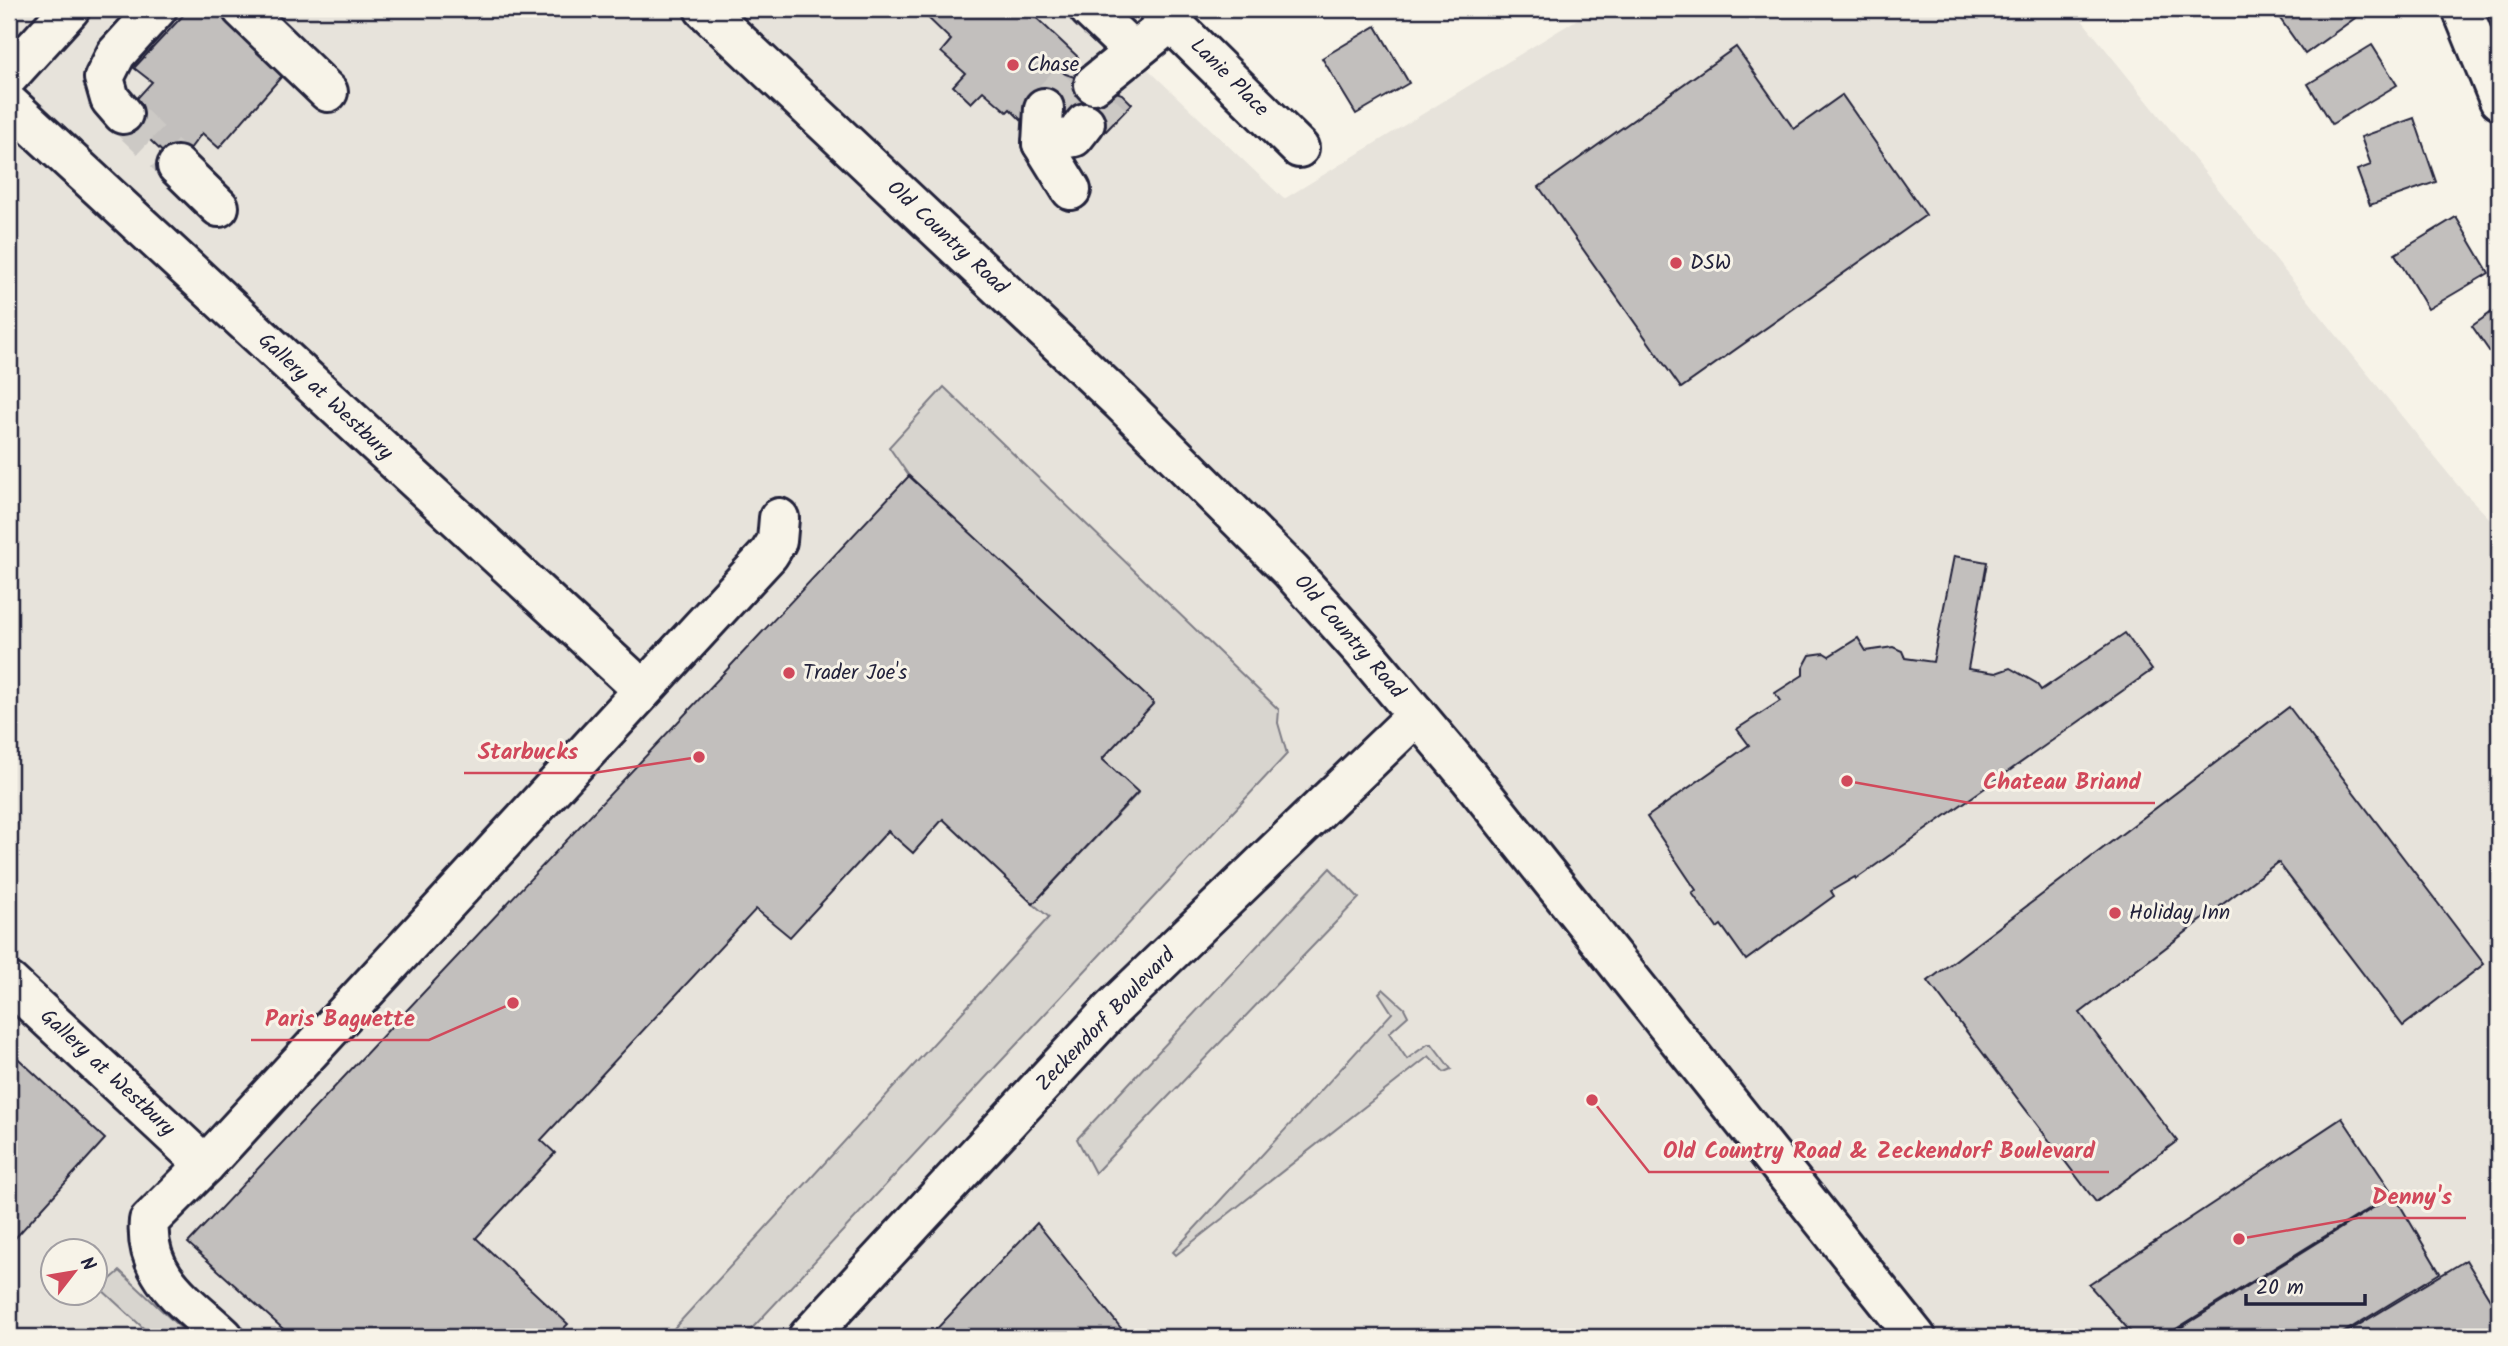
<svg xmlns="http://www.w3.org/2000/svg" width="2508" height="1346" font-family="Kalam,sans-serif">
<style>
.built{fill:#e7e3db;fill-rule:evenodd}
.green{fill:#d8d5cf;stroke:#7d7c85;stroke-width:2}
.building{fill:#c2bfbd;stroke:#22223b;stroke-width:2}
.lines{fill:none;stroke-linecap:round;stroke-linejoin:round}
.minor-tunnel{stroke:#ccc9c5;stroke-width:38;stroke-dasharray:38 19;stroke-linecap:butt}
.minor-casing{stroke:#22223b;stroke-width:44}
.major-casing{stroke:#22223b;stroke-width:44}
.minor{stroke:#f7f3e8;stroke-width:38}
.major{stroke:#f7f3e8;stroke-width:38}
.poi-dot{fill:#d1495b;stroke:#f7f3e8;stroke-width:2.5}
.labels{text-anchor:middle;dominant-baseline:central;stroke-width:6;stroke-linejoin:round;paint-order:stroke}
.poi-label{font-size:21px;fill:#22223b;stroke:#f7f3e8;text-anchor:start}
.street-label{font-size:21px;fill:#22223b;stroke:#f7f3e8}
.leader{fill:none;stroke:#d1495b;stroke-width:2.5}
.callout-dot{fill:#d1495b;stroke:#f7f3e8;stroke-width:2.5}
.callout-label{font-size:23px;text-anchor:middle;font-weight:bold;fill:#d1495b;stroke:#f7f3e8;stroke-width:6;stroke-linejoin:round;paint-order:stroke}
</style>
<rect width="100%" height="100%" fill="#f7f3e8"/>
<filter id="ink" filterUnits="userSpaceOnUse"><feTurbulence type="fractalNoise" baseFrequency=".0143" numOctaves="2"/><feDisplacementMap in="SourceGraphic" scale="14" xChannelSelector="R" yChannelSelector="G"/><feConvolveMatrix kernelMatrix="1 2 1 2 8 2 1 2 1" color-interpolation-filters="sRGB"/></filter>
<g filter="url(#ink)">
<path class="built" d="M9,9h1076l199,190 310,-190h479l386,478 40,41v809h-2490zM52,1252h42v42h-42z"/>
<g class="green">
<path d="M944,387l335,323 -1,13 9,31 -543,583h-78l383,-420 -16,-13 105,-111 -36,-34 48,-59 -241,-224 -20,-29z"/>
<path d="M1330,868l29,30 -264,275 -18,-34z"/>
<path d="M1383,989l21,19 4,8 -19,17 18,26 21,-15h4l19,25 -7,3 -15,-16 -253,199 -3,-3 219,-239 -13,-20z"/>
<path d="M120,1271l70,66h-37l-53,-49z"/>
</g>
<g class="building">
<path d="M189,9h53l54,51 -77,88 -17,-15 -25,33 -54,-52 29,-32 -18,-14z"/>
<path d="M919,9h108l51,48 -15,16 59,21 10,10 -26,27 -70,-26 -15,15 -11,-11 -3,3 -24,-21 -12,12 -18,-17 12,-13 -24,-21 10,-12z"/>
<path d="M2281,9h78l3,4 -57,41 -29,-41z"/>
<path d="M1376,26l33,57 -53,31 -34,-56z"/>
<path d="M2372,45l25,40 -65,39 -24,-40z"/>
<path d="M1736,47l58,82 48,-34 84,120 -245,173 -142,-201z"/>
<path d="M2414,118l22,64 -66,23 -13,-35 14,-5 -10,-28z"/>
<path d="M2456,217l33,56 -61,36 -33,-55z"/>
<path d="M2499,307v58l-27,-39z"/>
<path d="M909,476l245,227 -52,56 36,33 -105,112 -90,-85 -30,34 -25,-22 -98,106 -34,-28 -215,231 14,13 -79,85 92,86 -13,13h-263l-104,-94z"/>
<path d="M1954,556l33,6 -19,107 28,4 14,-5 26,15 5,7 84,-57 27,37 -296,209 -1,-2 -24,14 3,5 -88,64 -25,-35 -4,3 -25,-35 4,-3 -49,-73 102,-72 -12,-16 43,-28 -5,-8 28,-18v-7l7,-13 14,-2 5,3 29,-18 8,13 27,-4 9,4 3,7 28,4z"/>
<path d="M2289,707l195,257 -81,62 -125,-164 -198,151 97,128 -81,61 -168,-221z"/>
<path d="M9,1050l96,89 -96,106z"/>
<path d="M2342,1118l51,76 -230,143h-28l-46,-52z"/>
<path d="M2394,1195l46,78 -104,64h-170z"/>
<path d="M1037,1223l91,114h-199z"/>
<path d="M2466,1260l33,54v23h-160z"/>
</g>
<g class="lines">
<g class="minor-tunnel">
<path d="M1044,108l30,-31"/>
<path d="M123,114l54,52"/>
<path d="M1085,123l30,-31"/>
</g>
<g class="minor-casing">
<g id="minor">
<path d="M242,9l86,83"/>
<path d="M1089,9l45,43"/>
<path d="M1158,9l141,139"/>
<path d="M2462,9l37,91"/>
<path d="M9,76l61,-67"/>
<path d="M1094,84l77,-62"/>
<path d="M9,104l633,585"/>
<path d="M1044,108l-2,35 29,47"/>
<path d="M123,114l-13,-15 -6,-21 12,-24 41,-45"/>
<path d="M1042,143l32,-6 11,-14"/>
<path d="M177,166l42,41"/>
<path d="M9,982l196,183"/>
<path d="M224,1337c-36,-34 -80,-60 -75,-116l56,-56 564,-611 8,-13 2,-23"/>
<path d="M808,1337l304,-328 305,-294"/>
</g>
</g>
<g class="major-casing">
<path id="major" d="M704,9l416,392 171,170 71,79 107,127 447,560"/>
</g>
<use href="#minor" class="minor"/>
<use href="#major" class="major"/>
</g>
</g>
<g class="poi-dot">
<circle cx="1013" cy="65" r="7"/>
<circle cx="1676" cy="263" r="7"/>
<circle cx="789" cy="673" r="7"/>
<circle cx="2115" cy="913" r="7"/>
</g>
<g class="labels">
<g class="poi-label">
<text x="1027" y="65">Chase</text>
<text x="1690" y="263">DSW</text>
<text x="803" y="673">Trader Joe's</text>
<text x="2129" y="913">Holiday Inn</text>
</g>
<g class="street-label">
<text transform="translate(1229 78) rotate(45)">Lanie Place</text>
<text transform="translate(947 238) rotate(43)">Old Country Road</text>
<text transform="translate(325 397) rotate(43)">Gallery at Westbury</text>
<text transform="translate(1349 637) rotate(49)">Old Country Road</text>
<text transform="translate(1106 1020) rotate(-46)">Zeckendorf Boulevard</text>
<text transform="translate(107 1073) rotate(43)">Gallery at Westbury</text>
</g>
</g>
<path class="leader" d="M699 757L593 773H464M1847 781L1970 803H2155M513 1003L429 1040H251M1592 1100L1649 1172H2109M2239 1239L2358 1218H2466"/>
<g class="callout-dot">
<circle cx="699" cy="757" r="7"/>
<circle cx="1847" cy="781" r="7"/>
<circle cx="513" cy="1003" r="7"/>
<circle cx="1592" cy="1100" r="7"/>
<circle cx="2239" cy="1239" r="7"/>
</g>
<g class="callout-label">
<text x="528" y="759">Starbucks</text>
<text x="2062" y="789">Chateau Briand</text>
<text x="340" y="1026">Paris Baguette</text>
<text x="1879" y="1158">Old Country Road &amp; Zeckendorf Boulevard</text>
<text x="2412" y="1204">Denny's</text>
</g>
<rect width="2508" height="1346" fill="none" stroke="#f7f3e8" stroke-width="35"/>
<rect x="18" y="18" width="2473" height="1311" fill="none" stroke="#22223b" stroke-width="2.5" filter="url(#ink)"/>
<g transform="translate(74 1272) rotate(59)"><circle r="33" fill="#f7f3e8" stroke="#a29fa3" stroke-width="2"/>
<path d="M0-5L12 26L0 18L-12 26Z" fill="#d1495b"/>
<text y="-10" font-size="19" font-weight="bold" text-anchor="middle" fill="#22223b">N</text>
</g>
<path d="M2246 1294v10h119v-10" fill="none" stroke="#22223b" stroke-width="3.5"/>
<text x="2256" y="1294" font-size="21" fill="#22223b" stroke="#f7f3e8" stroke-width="5" paint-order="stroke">20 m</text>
</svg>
